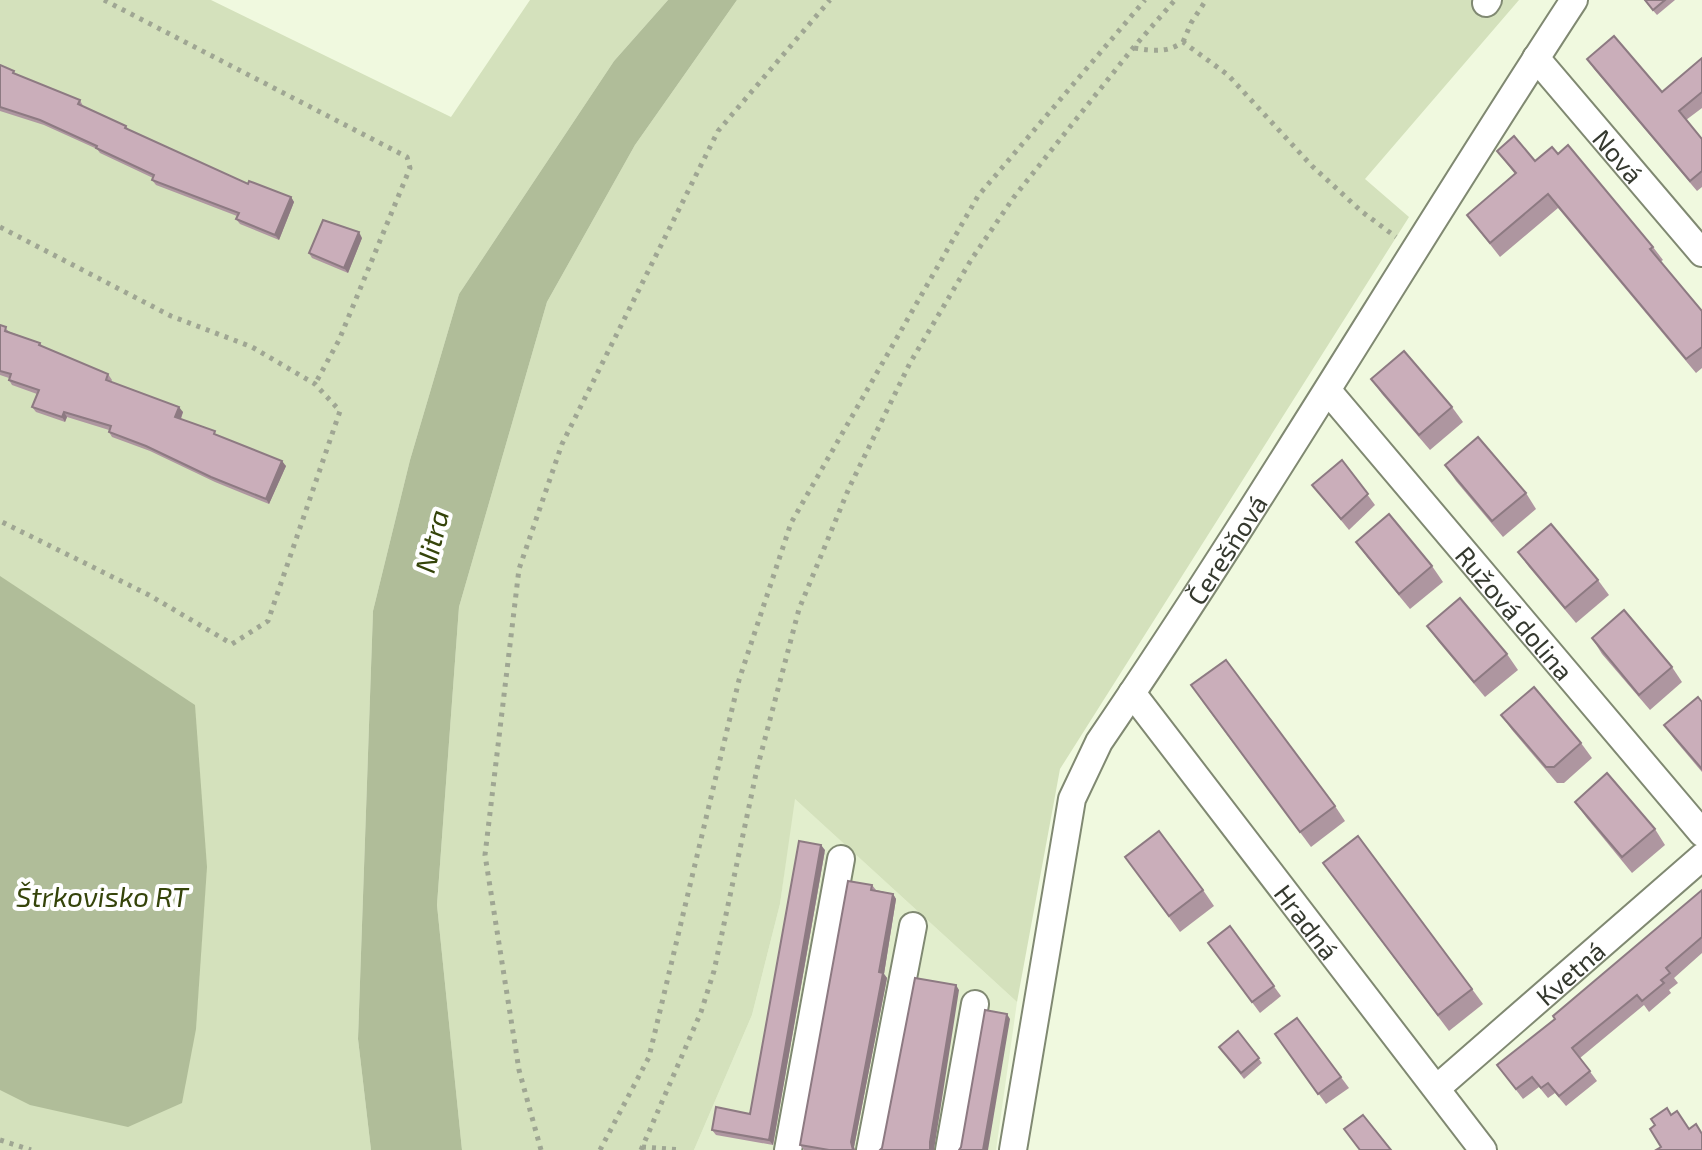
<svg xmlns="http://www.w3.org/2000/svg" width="1702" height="1150" font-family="'Exo 2',sans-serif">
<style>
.built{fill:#e2eecd}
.green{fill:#d4e1bc}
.water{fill:#b0bd99}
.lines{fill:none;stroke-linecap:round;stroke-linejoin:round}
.minor-casing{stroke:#808972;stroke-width:30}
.path{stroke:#9fa693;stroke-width:5;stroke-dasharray:4 6;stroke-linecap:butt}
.minor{stroke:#fff;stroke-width:26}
.wall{fill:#ae96a0}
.shaded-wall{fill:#8d7a82}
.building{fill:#caaeba;stroke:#8d7a82;stroke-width:2}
.labels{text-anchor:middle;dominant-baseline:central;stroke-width:8;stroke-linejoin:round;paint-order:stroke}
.street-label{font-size:26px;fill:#35392f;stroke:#fff}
.water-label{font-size:28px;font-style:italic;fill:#35440a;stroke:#fff}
</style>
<rect width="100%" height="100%" fill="#f0f9df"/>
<path class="built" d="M794,798l223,204 -21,148h-302l58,-135 28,-111z"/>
<g class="green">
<path d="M0,0h211l240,117 79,-117h138l-54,61 -155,233 -49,166 -37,151 -15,428 13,111h-371z"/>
<path d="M737,0h782l-154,179 44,38 -349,552 -43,233 -222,-203 -15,105 -28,111 -58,135h-232l-25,-245 22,-298 88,-305 88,-157z"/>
</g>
<g class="water">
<path d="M668,0h69l-102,145 -88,157 -88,305 -22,298 25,245h-91l-13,-111 15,-428 37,-151 49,-166 155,-233z"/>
<path d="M0,576l195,129 12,162 -11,162 -14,74 -54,24 -98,-22 -30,-15z"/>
</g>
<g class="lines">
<g class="minor-casing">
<g id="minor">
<path d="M1486,3l2,-3"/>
<path id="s1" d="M1536,58l166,195"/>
<path id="s2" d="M1328,391l374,442"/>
<path id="s3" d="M1132,693l351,457"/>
<path id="s4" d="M1437,1088l265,-231"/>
<path d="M788,1150l53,-291"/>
<path d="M870,1150l43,-224"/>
<path d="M949,1150l26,-146"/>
<path id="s5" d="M1013,1150l59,-351 27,-57c165,-242 314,-496 475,-742"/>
</g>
</g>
<g class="path">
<path d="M104,0l303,157 3,11 -71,172 -24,44"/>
<path d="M1183,42l8,-19 15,-23"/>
<path d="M1134,48c20,3 33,5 49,-6l45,33 84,91 49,45 35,26"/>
<path d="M0,227l171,89 81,31 63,37 25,27 -72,210 -36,23 -83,-49 -149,-74"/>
<path d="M0,1140l31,10"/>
<path d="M642,1147l39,3"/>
<path d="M541,1150l-22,-80 -34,-215 34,-286 43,-125 156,-313 112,-131"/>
<path d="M600,1150l49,-93 90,-377 52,-157 187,-327 167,-196"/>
<path d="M641,1150l60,-138 13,-41 43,-202 42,-160 50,-121 61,-125 61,-103 43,-63 119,-149 42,-48"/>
</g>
<use href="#minor" class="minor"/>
</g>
<g class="wall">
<path d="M1644,0h31l-18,15z"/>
<path d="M1702,58v50l-16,12 16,19v48l-5,4 -103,-122 -7,-10 75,33z"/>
<path d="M0,65l17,10 63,25 3,6 43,20 3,4 119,54 43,13 3,5 -15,38 -39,-16 -4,-5 1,-3 -81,-31 -4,-5 1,-2 -53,-25 -3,-4 -53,-24 -44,-14z"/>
<path d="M1497,151l38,10 118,86 10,13 -3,2 42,49v57l-6,5 -138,-165 -58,49 -33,-42 48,-41z"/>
<path d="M362,238l-14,35 -36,-15 -3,-5z"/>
<path d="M0,325l10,7 30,11 3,4 65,27 4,6 -1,2 72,30 -2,7 105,47 -17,38 -54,-22 -65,-31 -38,-14 -3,-5v-2l-42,-13 -2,5 -29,-10 -4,-5 5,-13 -25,-9 -3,-5v-2l-9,-3z"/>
<path d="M1371,379l81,28 11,15 -33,28 -48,-56z"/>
<path d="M1342,460l33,45 -26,25 -37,-45z"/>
<path d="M1445,465l81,28 10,16 -33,28 -47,-56z"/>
<path d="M1356,542l76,24 11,16 -33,27 -43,-52z"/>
<path d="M1518,552l80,28 11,15 -33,28 -47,-56z"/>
<path d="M1427,626l80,28 11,16 -33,27 -47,-56z"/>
<path d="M1592,638l80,29 10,15 -32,28 -48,-56z"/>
<path d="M1202,701l133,105 10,15 -34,26z"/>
<path d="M1702,702v70l-27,-32 -11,-15z"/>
<path d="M1501,715l80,28 11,15 -28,25h-7l-45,-53z"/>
<path d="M1575,802l80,27 10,16 -33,28 -46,-56z"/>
<path d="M825,850l-52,295 -57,-10 -4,-5 38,-16z"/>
<path d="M1125,857l78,33 11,16 -34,26z"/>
<path d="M1334,878l138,111 11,15 -34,27z"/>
<path d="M872,885l4,5 17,4 3,5 -12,75 3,4 -33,169 1,3h-51l-4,-5z"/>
<path d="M1702,890v63l-28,25 4,5 -9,7 2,3 -22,19 -5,-7 -64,53 17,23 -31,25 -11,-13 -7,5 -9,-11 -16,12 -26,-34 58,-46z"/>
<path d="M1230,926l51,70 -21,17 -52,-70z"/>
<path d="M1297,1018l52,70 -23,16 -51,-70z"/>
<path d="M1238,1031l24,32 -18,16 -21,-27z"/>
</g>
<g class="shaded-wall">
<path d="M291,197l3,5 -15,38 -4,-5z"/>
<path d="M359,232l3,6 -14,35 -4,-5z"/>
<path d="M179,407l4,5 -4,11 -4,-6z"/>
<path d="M64,412l3,5 -2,5 -3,-5z"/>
<path d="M282,461l4,5 -17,38 -3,-5z"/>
<path d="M821,845l4,5 -52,295 -4,-5z"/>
<path d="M893,894l3,5 -12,75 3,4 -33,169 1,3h-2l-2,-8z"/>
<path d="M956,985l3,5 -25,160h-4v-8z"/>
<path d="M1007,1014l3,5 -22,131h-5z"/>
</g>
<g class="building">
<path d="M1645,0h20l-12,10z"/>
<path d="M1614,36l48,56 40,-34v34l-23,19 23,28v32l-12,10 -103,-122z"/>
<path d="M0,65l14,6 -1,2 67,27 -2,4 48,22 -1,2 123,56 1,-3 42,16 -16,38 -39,-16 3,-6 -87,-33 2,-5 -58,-27 1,-2 -57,-26 -40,-13z"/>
<path d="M1514,136l21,25 17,-14 6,7 10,-9 85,102 -3,2 52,62v36l-16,12 -138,-165 -58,49 -23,-28 49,-42 -19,-22z"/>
<path d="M323,220l36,12 -15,36 -35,-15z"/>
<path d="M0,325l6,2 -1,4 35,12 -1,2 69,29 -2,6 73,27 -4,10 40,14 -1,3 68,27 -16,38 -55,-22 -65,-31 -37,-14 2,-6 -47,-14 -2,5 -30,-10 7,-17 -30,-10 2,-6 -11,-3z"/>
<path d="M1404,351l48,56 -33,28 -48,-56z"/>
<path d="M1478,437l48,56 -34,28 -47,-56z"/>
<path d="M1342,460l26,34 -27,25 -29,-34z"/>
<path d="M1389,514l43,52 -33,28 -43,-52z"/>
<path d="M1551,524l47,56 -33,28 -47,-56z"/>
<path d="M1460,598l47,56 -33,28 -47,-56z"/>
<path d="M1624,610l48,57 -33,28 -47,-57z"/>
<path d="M1226,660l109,146 -35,26 -109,-147z"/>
<path d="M1534,687l47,56 -27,24h-8l-45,-52z"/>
<path d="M1698,697l4,5v67l-38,-44z"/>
<path d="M1607,773l48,56 -33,28 -47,-55z"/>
<path d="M1159,831l44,59 -34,26 -44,-59z"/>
<path d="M1358,836l114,153 -34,26 -115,-152z"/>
<path d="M799,841l22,4 -52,295 -57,-10 4,-23 34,7z"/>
<path d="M848,881l24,4 -1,5 22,4 -14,78 4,1 -32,169 2,8h-24l-29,-5z"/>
<path d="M1702,890v47l-36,31 4,5 -9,7 3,3 -22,18 -5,-6 -65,53 18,23 -31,25 -11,-13 -7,5 -9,-11 -16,12 -19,-24 58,-46 -2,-3z"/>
<path d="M1230,926l44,60 -22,16 -44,-59z"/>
<path d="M915,978l41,7 -26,157v8h-50l2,-2z"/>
<path d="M985,1010l22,4 -24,136h-24l2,-3z"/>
<path d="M1297,1018l44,59 -23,17 -43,-60z"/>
<path d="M1238,1031l21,27 -18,15 -22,-26z"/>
<path d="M1667,1108l4,7 6,-4 12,18 7,-5 6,10v16h-46l5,-3 -11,-18 5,-4 -4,-6z"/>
<path d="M1363,1115l28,35h-31l-16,-21z"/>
</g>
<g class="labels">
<g class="street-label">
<text stroke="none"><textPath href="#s1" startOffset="128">Nová</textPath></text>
<text stroke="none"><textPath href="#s5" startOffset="650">Čerešňová</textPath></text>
<text stroke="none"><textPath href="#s2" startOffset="290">Ružová dolina</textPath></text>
<text stroke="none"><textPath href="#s3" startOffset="288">Hradná</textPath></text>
<text stroke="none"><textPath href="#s4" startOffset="176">Kvetná</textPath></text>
</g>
<g class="water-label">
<text transform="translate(431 541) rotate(-76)">Nitra</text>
<text x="102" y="896">Štrkovisko RT</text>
</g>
</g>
</svg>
